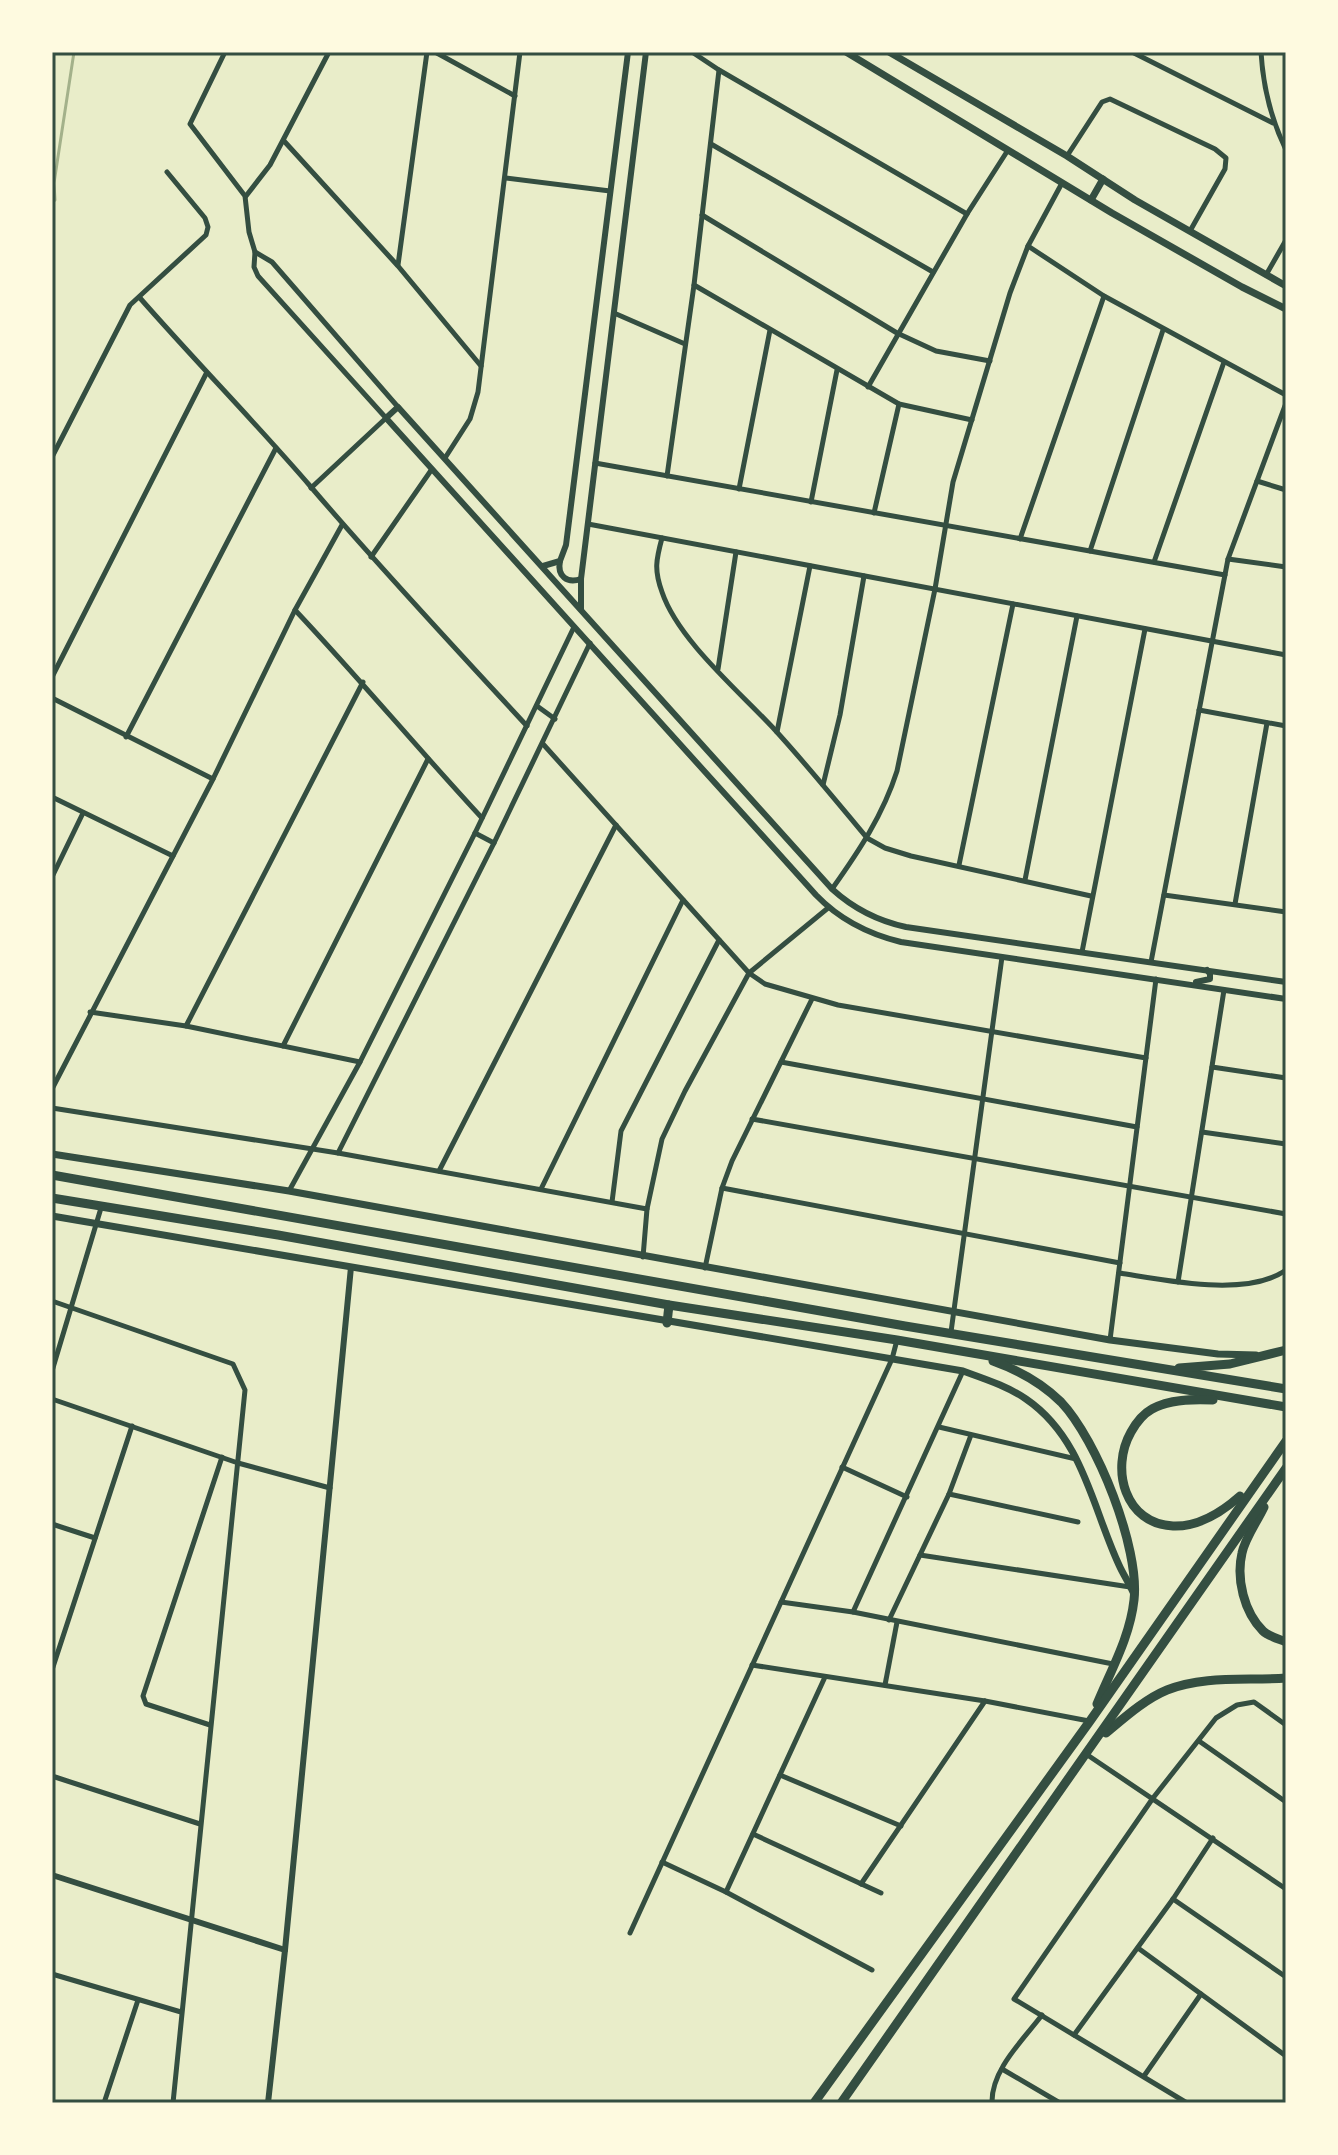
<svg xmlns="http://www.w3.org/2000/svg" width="1338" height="2155" font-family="Cabin,sans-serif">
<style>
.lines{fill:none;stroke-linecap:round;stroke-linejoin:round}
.stream{stroke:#a3b18a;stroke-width:3}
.minor{stroke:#344e41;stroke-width:5}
.tertiary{stroke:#344e41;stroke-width:6}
.secondary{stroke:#344e41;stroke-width:7}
.trunk{stroke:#344e41;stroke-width:9}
.neatline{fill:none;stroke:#344e41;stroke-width:3}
</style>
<rect width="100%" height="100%" fill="#e9edc9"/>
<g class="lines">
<path class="stream" d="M52,203l3,-3 -1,-17 20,-131"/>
<g class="minor">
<path d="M225,52l-35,72 55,72 4,36 6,20 -1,15 4,9 128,142 -75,70"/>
<path d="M435,52l80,44"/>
<path d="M692,52l27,18 248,144"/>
<path d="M1132,52l141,71"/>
<path d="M1261,52c2,35 10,67 25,98"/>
<path d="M284,141l114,125 83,100"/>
<path d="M711,144l222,128"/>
<path d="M1067,156l35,-54 8,-3 105,50 11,9 -1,11 -35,62"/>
<path d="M506,178l104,13"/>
<path d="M246,196l24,-31 59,-113"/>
<path d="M702,215l195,118 39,18 54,10"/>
<path d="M1028,246l76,50 182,99"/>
<path d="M255,252l17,10 126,145"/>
<path d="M398,265l29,-213"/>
<path d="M1266,275l20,-35"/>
<path d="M694,285l205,119 73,16"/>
<path d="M140,298c56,64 116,125 171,189 70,82 143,160 216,239"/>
<path d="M614,313l71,31"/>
<path d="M868,387l99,-173 41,-64"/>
<path d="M52,457l78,-152 76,-70 2,-8 -3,-9 -38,-46"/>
<path d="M445,458l25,-39 8,-27 42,-340"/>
<path d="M595,463l630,112"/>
<path d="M667,476l27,-191 25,-215"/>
<path d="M1257,481l29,9"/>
<path d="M739,489l31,-159"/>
<path d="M811,502l26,-132"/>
<path d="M874,513l25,-109"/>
<path d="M588,524l698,131"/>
<path d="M662,538c-6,22 -8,32 0,54 16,48 78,100 113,138 32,35 62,72 92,108l18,10 26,8 180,40"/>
<path d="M1020,539l84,-243"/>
<path d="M1090,551l73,-221"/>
<path d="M371,557l61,-88"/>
<path d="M1228,559l58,8"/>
<path d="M1154,562l70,-200"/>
<path d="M295,610c64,68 124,140 187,208"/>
<path d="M718,669l18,-117"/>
<path d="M52,677l154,-303"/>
<path d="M52,698l161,81"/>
<path d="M537,706l18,13"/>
<path d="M1199,710l87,16"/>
<path d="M777,732l33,-166"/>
<path d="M126,737l150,-289"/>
<path d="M543,744l206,229 16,11 73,21 308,53"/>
<path d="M823,785l17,-70 24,-139"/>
<path d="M52,797l121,59"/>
<path d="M475,833l19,10"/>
<path d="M959,865l54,-261"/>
<path d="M52,877l31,-64"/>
<path d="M1025,880l52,-264"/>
<path d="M832,889c27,-38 51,-74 65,-118l38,-182 18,-107 57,-189 18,-47 34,-63"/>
<path d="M1164,895l122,17"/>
<path d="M1235,904l32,-181"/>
<path d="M1082,952l63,-323"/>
<path d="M1151,962l77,-403 58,-156"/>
<path d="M90,1012l96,14 174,36"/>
<path d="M186,1026l177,-344"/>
<path d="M283,1046l145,-287"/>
<path d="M781,1062l356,65"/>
<path d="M1212,1067l74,11"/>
<path d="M52,1089l161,-310 82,-169 47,-85"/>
<path d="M52,1108l286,45 309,56"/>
<path d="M752,1119l534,95"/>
<path d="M1202,1132l84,12"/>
<path d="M338,1153l156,-310 96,-200"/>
<path d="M439,1171l177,-346"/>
<path d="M722,1188l398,75"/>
<path d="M541,1189l142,-289"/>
<path d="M289,1191l71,-129 115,-229 99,-206"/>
<path d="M612,1202l9,-71 98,-191"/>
<path d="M643,1257l4,-48 15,-70 23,-48 64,-118 79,-65"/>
<path d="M705,1268l17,-80 10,-27 80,-162"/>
<path d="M1119,1273c46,7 128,25 167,-3"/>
<path d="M1178,1282l46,-292"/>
<path d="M52,1301l181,63 12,26 -72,713"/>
<path d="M951,1332l51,-375"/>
<path d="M1110,1340l46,-361"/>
<path d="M52,1371l49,-163"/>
<path d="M52,1399l186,64 92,25"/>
<path d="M939,1427l137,32"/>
<path d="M842,1467l65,30"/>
<path d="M949,1494l129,28"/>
<path d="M52,1524l43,14"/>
<path d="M920,1555l210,32"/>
<path d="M781,1602l72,10 260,52"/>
<path d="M853,1612l110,-241"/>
<path d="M889,1620l60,-126 22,-59"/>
<path d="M752,1665l233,36 104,20"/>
<path d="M52,1670l80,-244"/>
<path d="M885,1685l12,-63"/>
<path d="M210,1725l-64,-21 -3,-8 79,-239"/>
<path d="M1199,1741l87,61"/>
<path d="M1086,1754l200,135"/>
<path d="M780,1775l121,51"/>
<path d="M52,1776l148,48"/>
<path d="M753,1834l128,59"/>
<path d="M662,1862l64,30 146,78"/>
<path d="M861,1884l124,-183"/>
<path d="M726,1892l99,-215"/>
<path d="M1173,1899l113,78"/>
<path d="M630,1933l262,-574 5,-19"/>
<path d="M1138,1948l148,108"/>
<path d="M52,1974l129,38"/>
<path d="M1074,2035l99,-136 40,-61"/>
<path d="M1002,2069l58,34"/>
<path d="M1144,2076l57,-82"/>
<path d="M104,2103l34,-103"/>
<path d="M992,2103c-1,-33 31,-63 50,-88"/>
<path d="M1187,2103l-173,-104 139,-201 63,-80 21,-13 17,-3 32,23"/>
</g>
<g class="tertiary">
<path d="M560,561c-3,15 7,23 21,18"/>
<path d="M543,566l17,-5 6,-16 62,-493"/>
<path d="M581,609v-30l65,-527"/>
<path d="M1196,982l14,-3v-5l-3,-4"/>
<path d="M1286,982l-380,-55c-28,-6 -52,-18 -74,-38l-434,-482 -12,11 430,477c24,25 52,39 85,47l385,57"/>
<path d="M52,1875l233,75"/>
<path d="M268,2103l17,-153 66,-683"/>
</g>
<g class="secondary">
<path d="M846,52l266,161 130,74 44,22"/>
<path d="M889,52l178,104 68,44 151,86"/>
<path d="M1091,200l12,-21"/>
<path d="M52,1154l237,37 821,149 108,14 38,1"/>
<path d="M52,1216l911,155c22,8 44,15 63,28 57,39 66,108 93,166 4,9 10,18 14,27"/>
</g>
<g class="trunk">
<path d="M52,1175l853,151 381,63"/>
<path d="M52,1198l226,37 391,70 228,35 389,67"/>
<path d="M667,1323l2,-18"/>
<path d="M993,1361c25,9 49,22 68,41 36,38 79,146 73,198 -4,37 -23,70 -37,104"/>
<path d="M1179,1368l51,-4 56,-14"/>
<path d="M1213,1400c-20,-1 -44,-1 -61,9 -9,5 -16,14 -21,23 -21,37 -6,92 42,94 26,1 49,-14 67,-30"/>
<path d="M1264,1507c-7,15 -19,31 -22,46 -6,26 2,59 21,78 5,5 16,8 23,11"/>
<path d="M1106,1733c18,-15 39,-34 61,-43 37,-15 81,-9 119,-12"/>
<path d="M814,2103l276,-382 196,-280"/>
<path d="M841,2103l445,-635"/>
</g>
</g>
<rect width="1338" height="2155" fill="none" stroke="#fefae0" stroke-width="108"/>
<rect x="54" y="54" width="1230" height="2047" class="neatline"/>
</svg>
